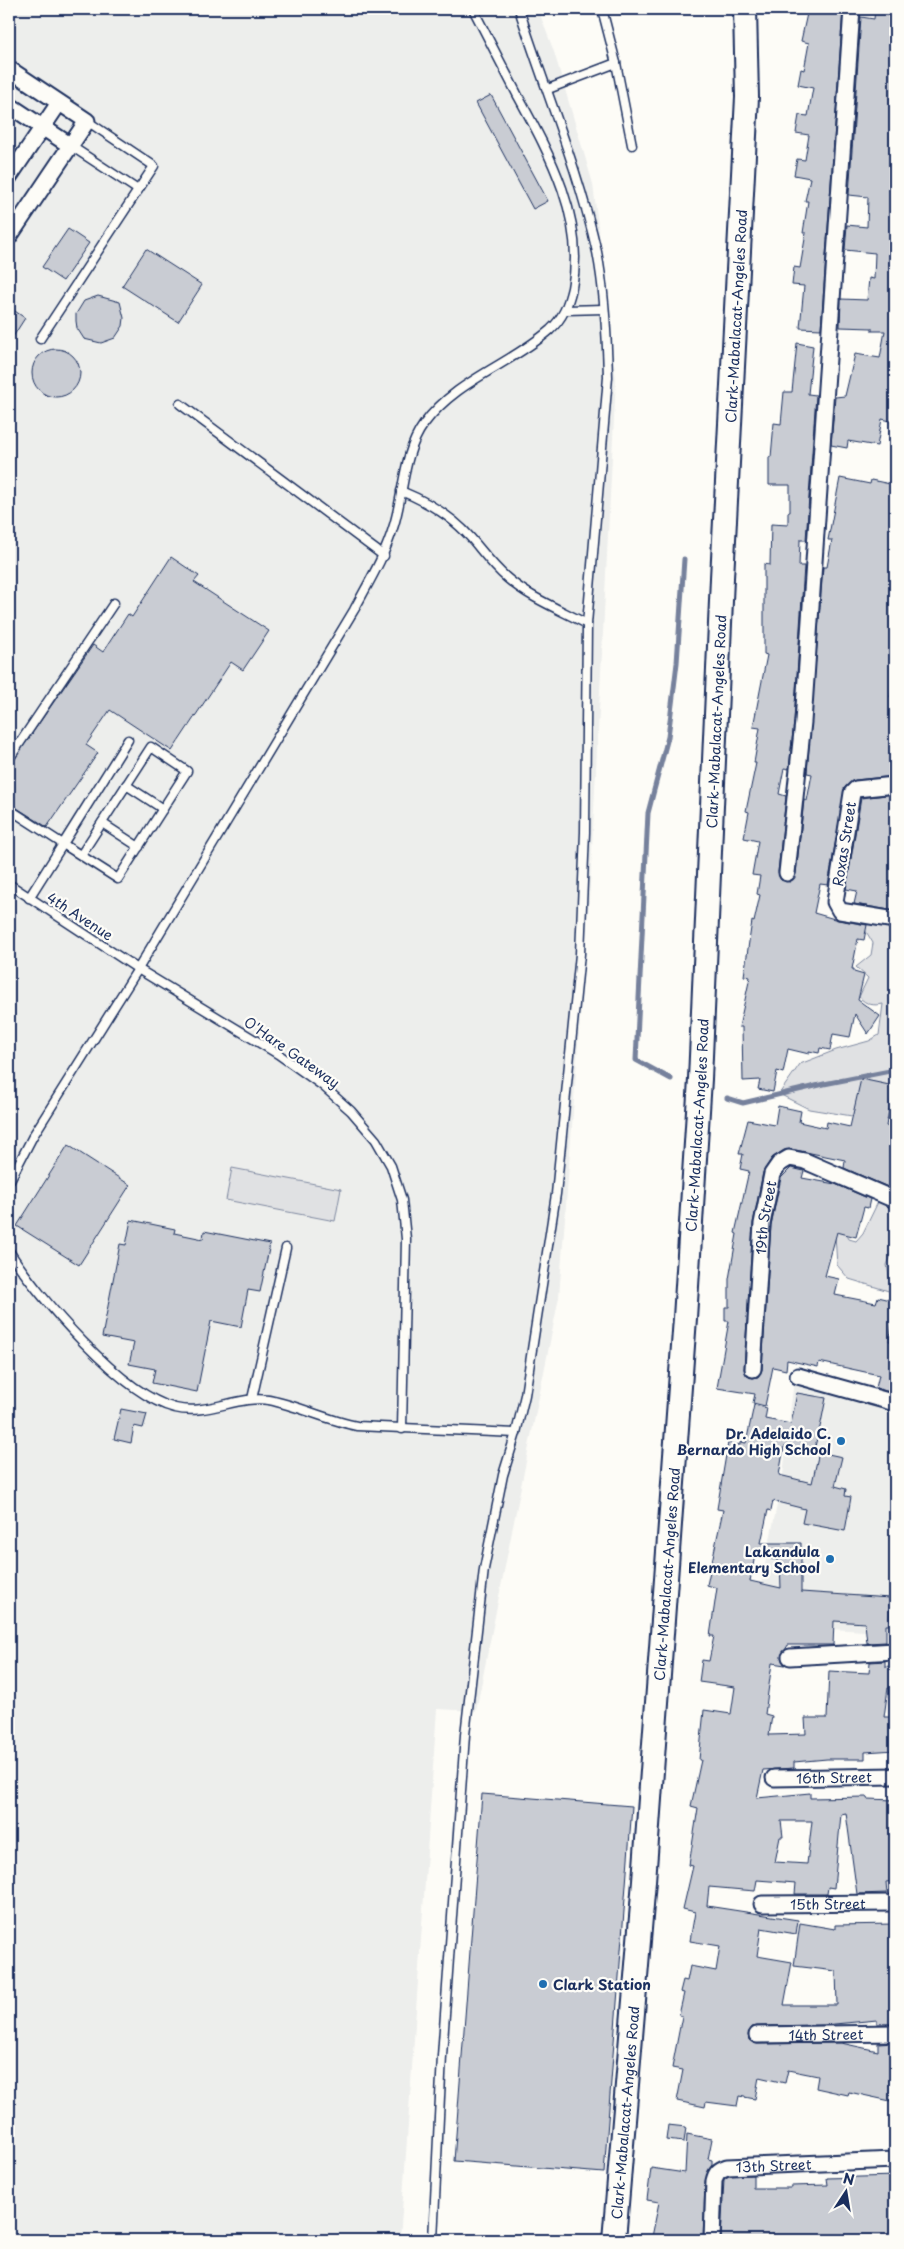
<svg xmlns="http://www.w3.org/2000/svg" width="904" height="2249" font-family="'Playpen Sans',sans-serif">
<style>
.built{fill:#edeeec}
.green{fill:#e0e1e3;stroke:#7e88a0}
.lines{fill:none;stroke-linecap:round;stroke-linejoin:round}
.stream{stroke:#76819c;stroke-width:5}
.building{fill:#c9ccd3;stroke:#1b2f5e;fill-rule:evenodd}
.lane-casing{stroke:#1b2f5e;stroke-width:11}
.street-casing{stroke:#1b2f5e;stroke-width:19}
.secondary-casing{stroke:#1b2f5e;stroke-width:26}
.lane{stroke:#fdfcf7;stroke-width:8}
.street{stroke:#fdfcf7;stroke-width:15}
.secondary{stroke:#fdfcf7;stroke-width:22}
.poi-dot{fill:#1f6fb2;stroke:#fdfcf7;stroke-width:2}
.labels{text-anchor:middle;dominant-baseline:central;stroke-width:4.5;stroke-linejoin:round;paint-order:stroke}
.street-label{font-size:14px;fill:#1b2f5e;stroke:#fdfcf7}
.poi-label{font-size:14px;font-weight:bold;fill:#1b2f5e;stroke:#fdfcf7;text-anchor:end}
</style>
<rect width="100%" height="100%" fill="#fdfcf7"/>
<filter id="ink" filterUnits="userSpaceOnUse"><feTurbulence type="fractalNoise" baseFrequency=".02" numOctaves="2"/><feDisplacementMap in="SourceGraphic" scale="10" xChannelSelector="R" yChannelSelector="G"/><feConvolveMatrix kernelMatrix="1 2 1 2 8 2 1 2 1" color-interpolation-filters="sRGB"/></filter>
<g filter="url(#ink)">
<g class="built">
<path d="M9,9h529l16,43 39,132 23,195 -26,508 -31,410 -83,414 -39,-2 -37,531h-391z"/>
<path d="M794,1380l101,28v225l-142,-9 30,-149z"/>
</g>
<g class="green">
<path d="M859,920l36,3v200l-86,-14 -30,-15 21,-30 36,-14 33,-9 10,-6 4,-31c-10,2 -16,1 -24,-7l9,-19 -12,-11 15,-12 2,-12z"/>
<path d="M232,1168l109,21 -6,32 -109,-21z"/>
<path d="M878,1202l17,5v39l-8,19 5,27 -43,-13 -12,-14 -2,-30 2,-10 5,2 7,12 7,2 7,-8z"/>
</g>
<g class="lines">
<g class="stream">
<path d="M671,1079l-35,-19 12,-247 20,-76 9,-74 7,-104"/>
<path d="M727,1098l16,5 81,-19 71,-14"/>
</g>
</g>
<g class="building">
<path d="M808,9h35l-22,320 -21,-1 4,-42 -12,-1 2,-18 6,1 6,-35h-3l5,-32h-3l5,-23 -16,-3 3,-16 8,1 4,-25 -13,-2 3,-18 9,1 5,-28 -15,-3 3,-16 3,1 5,-27 -8,-2z"/>
<path d="M875,9h20v413l-13,-3 -5,27 -29,-5 -1,7 -16,-3 4,-48 10,-1 10,-42 25,4 5,-27h-13v-3l-32,-1 1,-28 26,1 2,-22 5,1 1,-26 -30,-3 2,-25 20,2 1,-30 -19,-2 12,-178 13,2z"/>
<path d="M491,95l57,106 -15,8 -57,-106z"/>
<path d="M68,229l21,14 -26,38 -21,-14z"/>
<path d="M146,249l56,36 -24,37 -56,-36z"/>
<path d="M98,296l22,6 4,16 -1,8 -8,12 -14,5 -17,-4 -7,-11 -1,-7v-7l8,-13z"/>
<path d="M9,307l16,11 -16,25z"/>
<path d="M797,343l16,3 -5,48 8,1 -10,145h-6l-1,26h5l-10,155 -5,48 -5,-1 -5,26 7,2 -8,76 3,8 9,2 6,-8 8,-74 3,1 5,-27 -5,-1 16,-206h4l5,-27h-4l12,-62 30,6 1,-4 24,5v189l-5,23 5,1v78l-40,4 -10,7 -17,98 -8,-1 -6,29 24,7 29,5 -3,15 -6,-1 -6,30h2v3l10,3 -6,25 22,16 -12,18 -13,-20 -5,23 -17,-3 -3,16 -10,-2 -1,5 -10,-2v3l-21,-5 -5,24 -6,-2 -4,21 -15,-3 2,-9 -17,1 -1,-54h-3l11,-50 -6,-1 8,-55 2,1 6,-27 -3,-1 3,-18 -8,-1 6,-34 -14,-3 5,-26 -3,-1 10,-48h-2l6,-35 -7,-1 14,-72 -3,-1v-90l6,1 1,-41 17,1v-13h2v-27h-21v-28h2l3,-34 7,1 3,-32h8z"/>
<circle cx="56" cy="373" r="24"/>
<path d="M171,557l28,19 -5,6 75,49 -26,39 -12,-8 -59,89 -62,-41 -24,35 12,8 -51,74 -38,-24v-36l84,-122 10,7 25,-38 4,3z"/>
<path d="M895,794l-1,79h1v38l-41,-7 3,-13 -11,-2 15,-91z"/>
<path d="M861,1079l33,7 -8,40 9,2v62l-51,-22 1,-8 -54,-11 -7,1 -12,8 -9,14 -10,51 -9,146 3,7 6,2 5,-1 4,-7 9,-145 10,-47 10,-10 13,3 -2,7 33,6 35,15 -2,9 -4,-1 -8,30 -19,-5 -12,44 14,3 -4,16 41,8 2,-6 17,4v11l-6,29 6,1v41l-2,10 -17,-5 3,-13 -60,-13 -1,5 -31,-7 -1,10 -13,-3 -8,39 -12,-3 2,-9 -38,-6 12,-67h-4v-14h4v-28l8,-45 -2,-1 14,-62 -9,-2 3,-15h-4l9,-34 27,5 3,-19 23,5 -2,11 27,6 1,-6 23,5z"/>
<path d="M68,1145l62,40 -51,80 -62,-39z"/>
<path d="M131,1220l44,9 -1,4 29,6 1,-8 66,13 -10,48 -12,-2 -7,37 -30,-6 -14,71 -45,-9 3,-14 -26,-5 5,-21 -32,-6 18,-93 6,1z"/>
<path d="M797,1393l29,5 -5,25 -8,31 -29,-7 -5,28 33,8 7,-31 23,5 -7,29 11,3 -1,7 6,1 -6,34 -43,-8 3,-14 -32,-8 -2,10 -3,-1 -7,33h40v49l89,6 -1,27h-3v17l-19,1 -2,-20 -31,-2 -1,24h-45l-7,12 4,8 -13,-2 -7,51 7,2 -3,19 37,-1 -1,-16h22l2,-47 40,2 1,-11 15,-1v5l10,1v22l-7,-1 -4,29h11v33l-30,2v7h-38l-33,3v6l-31,2 -6,28 53,-5v5l57,-1v2l28,1v81l-9,1 1,11 -30,1 -11,-81 -5,1 -7,74 -6,-1 -1,7h-32l1,-11 -39,-3 -2,11 -46,-4 -2,19 91,14 -2,14 -35,-6 -4,28 35,6 -8,43h53l-1,-34 -42,-5 6,-43 35,6v-4l60,-1v100h-18v-4l-53,5 -67,1 -5,1 -4,8 1,5 8,4 84,-1 37,8v-8l17,-1v60l-46,-10 -1,3 -32,-7 2,-12 -30,-6 -3,13 -26,-6 -4,22 -16,-3 -2,10 -31,-4 -1,5 -28,-6 6,-31 -11,-2 10,-52 -3,-1 5,-22 -4,-1 3,-12 4,1 3,-15 26,5 4,-25 -30,-5 5,-29 -12,-3 10,-43 -4,-1 9,-57 -7,-2 10,-46h-2l5,-50 27,4 4,-27 -36,-5 3,-22 7,1 5,-25h-4l7,-48 -10,-3 16,-75 -6,-1 11,-66 12,2v-3l6,1 8,-38 13,3 -2,11 26,5zM755,1555l25,6 1,27 -31,-7zM781,1821h31l-5,43 -32,-2 5,-25h3z"/>
<path d="M121,1409l26,5 -4,14 -9,-2 -3,17 -17,-4z"/>
<path d="M482,1794l150,12 -28,367 -150,-12z"/>
<path d="M668,2125l18,2 -2,15 -18,-2z"/>
<path d="M687,2134l25,5 -4,20 4,1v5l-7,16 -2,59h-36l-15,-3 7,-35 -12,-2 4,-32 34,5z"/>
<path d="M753,2175v13h38v-2l37,-1 -1,-7 68,-2v64h-174l3,-61 5,-3z"/>
</g>
<g class="lines">
<g class="lane-casing">
<g id="lane">
<path d="M602,9l14,54 16,82"/>
<path d="M548,89l68,-26"/>
<path d="M71,146l67,44"/>
<path d="M566,310l38,-1"/>
<path d="M40,339l114,-173 -67,-45"/>
<path d="M180,404l204,152"/>
<path d="M401,491c27,11 51,25 70,47 12,14 22,28 36,40 23,20 54,32 80,46"/>
<path d="M9,759l105,-156"/>
<path d="M126,785l37,24"/>
<path d="M9,809l54,35 -34,54"/>
<path d="M102,823l37,24"/>
<path d="M81,855l70,-108 36,24 -69,108 -55,-35 65,-104"/>
<path d="M9,884l129,85 140,85 45,32 28,25 25,29 15,26 11,34 4,39 -4,190"/>
<path d="M9,1182l24,-46 105,-167 216,-359c15,-28 31,-54 40,-85 10,-33 9,-72 30,-101 32,-44 86,-59 126,-94 13,-12 18,-25 22,-42 14,-68 -23,-135 -54,-192 -15,-29 -30,-58 -45,-87"/>
<path d="M9,1251c29,46 113,144 166,157 32,8 63,-13 94,-8 30,6 58,20 88,26l159,7"/>
<path d="M252,1399l34,-151"/>
<path d="M433,2240l9,-184 23,-321 19,-166 19,-94 13,-42 9,-38 31,-201 24,-240 5,-122 2,-208 21,-247c-1,-41 -3,-85 -11,-125 -19,-84 -52,-162 -78,-243"/>
</g>
</g>
<g class="street-casing">
<g id="street">
<path d="M9,69l78,52 -78,116"/>
<path d="M9,105l62,41"/>
<path d="M9,177l50,-74"/>
<path d="M895,785l-39,4 -4,4 -17,109 5,9 55,9"/>
<path d="M787,873l16,-151 49,-713"/>
<path id="s1" d="M753,1369l9,-145 10,-50 7,-10 10,-6 16,3 90,39"/>
<path d="M798,1376l97,27"/>
<path d="M790,1657l105,-6"/>
<path id="s2" d="M774,1778l121,-2"/>
<path id="s3" d="M762,1904l133,-1"/>
<path id="s4" d="M757,2035l138,-2"/>
<path id="s5" d="M712,2240l2,-59c2,-9 5,-11 13,-14l168,-7"/>
</g>
</g>
<g class="secondary-casing">
<g id="secondary">
<path id="s6" d="M614,2240l30,-359 41,-563 15,-239 22,-501 25,-481 -2,-88"/>
</g>
</g>
<use href="#lane" class="lane"/>
<use href="#street" class="street"/>
<use href="#secondary" class="secondary"/>
</g>
</g>
<g class="poi-dot">
<circle cx="841" cy="1441" r="5"/>
<circle cx="830" cy="1559" r="5"/>
<circle cx="543" cy="1984" r="5"/>
</g>
<g class="labels">
<g class="street-label">
<text stroke="none"><textPath href="#s6" startOffset="1928">Clark-Mabalacat-Angeles Road</textPath></text>
<text stroke="none"><textPath href="#s6" startOffset="1522">Clark-Mabalacat-Angeles Road</textPath></text>
<text transform="translate(844 844) rotate(-81)">Roxas Street</text>
<text transform="translate(80 916) rotate(33)">4th Avenue</text>
<text transform="translate(292 1052) rotate(35)">O'Hare Gateway</text>
<text stroke="none"><textPath href="#s6" startOffset="1118">Clark-Mabalacat-Angeles Road</textPath></text>
<text stroke="none"><textPath href="#s1" startOffset="152">19th Street</textPath></text>
<text stroke="none"><textPath href="#s6" startOffset="668">Clark-Mabalacat-Angeles Road</textPath></text>
<text stroke="none"><textPath href="#s2" startOffset="60">16th Street</textPath></text>
<text stroke="none"><textPath href="#s3" startOffset="66">15th Street</textPath></text>
<text stroke="none"><textPath href="#s4" startOffset="69">14th Street</textPath></text>
<text stroke="none"><textPath href="#s6" startOffset="128">Clark-Mabalacat-Angeles Road</textPath></text>
<text stroke="none"><textPath href="#s5" startOffset="126">13th Street</textPath></text>
</g>
<g class="poi-label">
<text x="831" y="1433">Dr. Adelaido C.<tspan x="831" dy="16">Bernardo High School</tspan></text>
<text x="820" y="1551">Lakandula<tspan x="820" dy="16">Elementary School</tspan></text>
<text x="553" y="1984" text-anchor="start">Clark Station</text>
</g>
</g>
<rect width="904" height="2249" fill="none" stroke="#fdfcf7" stroke-width="30"/>
<rect x="15" y="15" width="874" height="2219" fill="none" stroke="#1b2f5e" stroke-width="2" filter="url(#ink)"/>
<g transform="translate(846 2192) rotate(12)" stroke="#fdfcf7" stroke-width="4" paint-order="stroke">
<path d="M0-4L9 19L0 12L-9 19Z" fill="#1b2f5e"/>
<text y="-8" font-size="14" font-weight="bold" text-anchor="middle" fill="#1b2f5e">N</text>
</g>
</svg>
